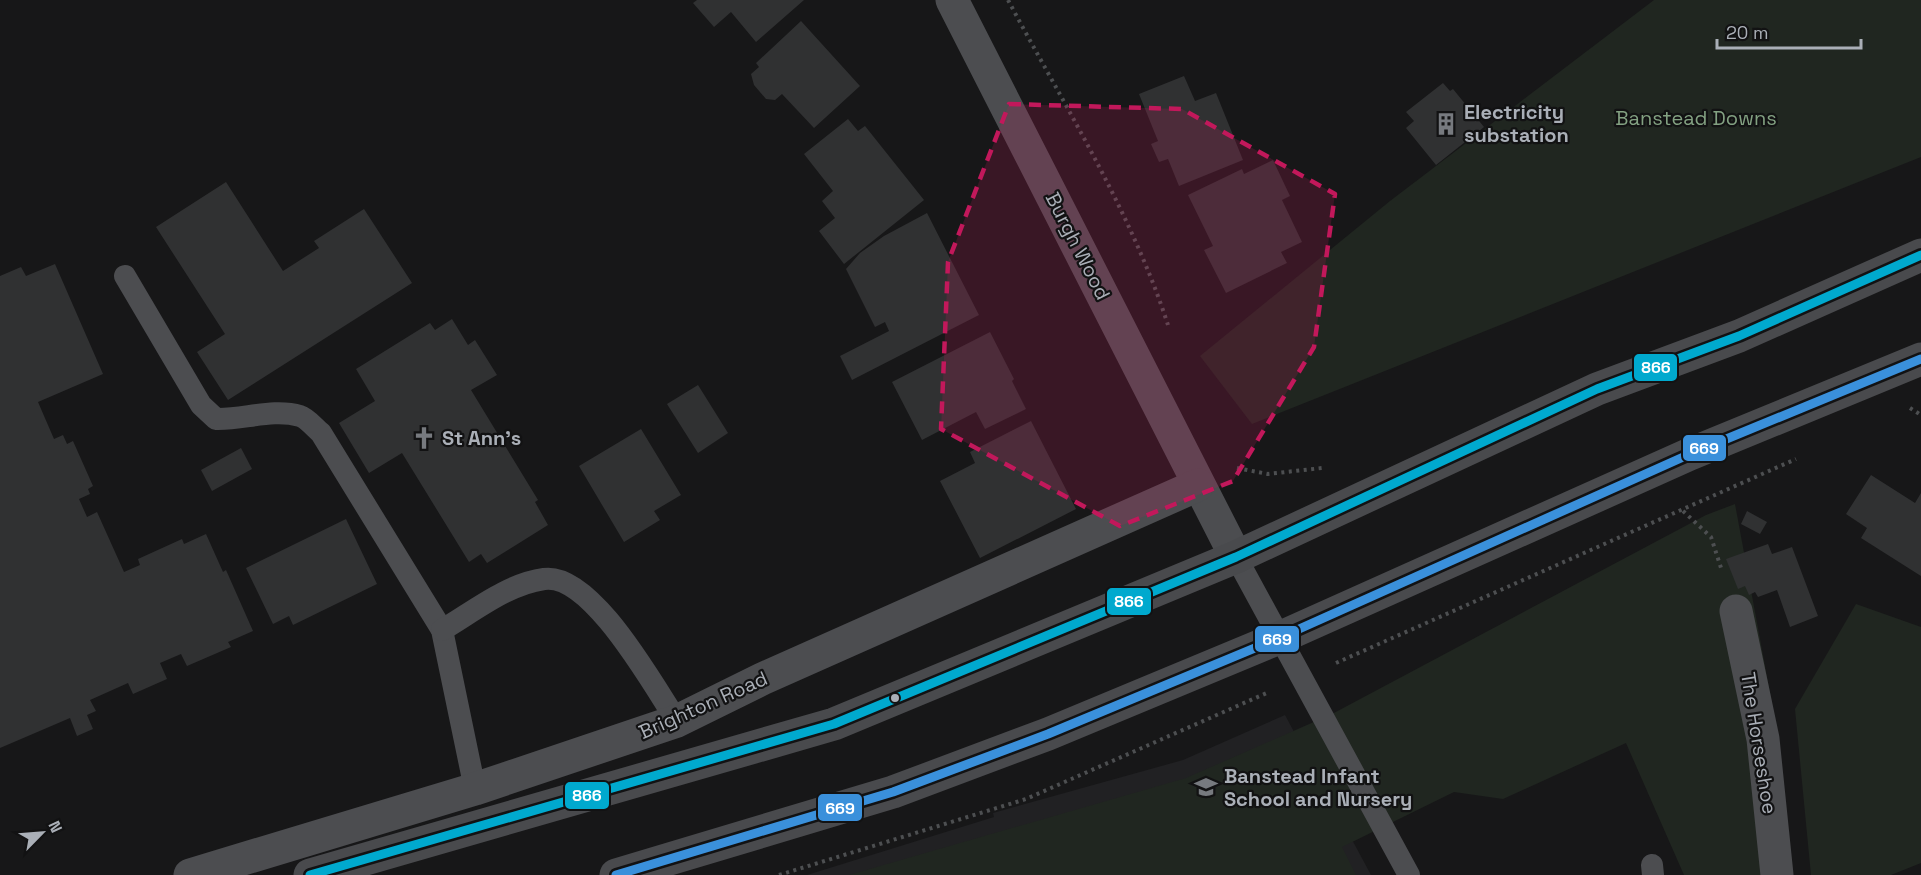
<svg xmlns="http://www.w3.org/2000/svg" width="1921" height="875" font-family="'Space Grotesk',sans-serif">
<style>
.built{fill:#212123}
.green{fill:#202620}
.building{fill:#303132}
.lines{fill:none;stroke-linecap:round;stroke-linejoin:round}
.path{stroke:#4d4f51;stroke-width:4;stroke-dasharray:3 4.5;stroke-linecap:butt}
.lane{stroke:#4c4d50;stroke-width:22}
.street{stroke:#4c4d50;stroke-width:33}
.highway{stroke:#494a4d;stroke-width:33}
.bus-1-casing{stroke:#121213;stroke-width:14}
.bus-2-casing{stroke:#121213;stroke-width:14}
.bus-1{stroke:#00a9ce;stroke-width:9}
.bus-2{stroke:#3a90db;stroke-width:9}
.marked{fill:#c2185b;fill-opacity:0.2;stroke:#c2185b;stroke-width:4.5;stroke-dasharray:12 8;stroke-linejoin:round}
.bus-dot{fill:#aaafb7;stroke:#121213;stroke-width:2}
.labels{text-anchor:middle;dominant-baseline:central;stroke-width:4.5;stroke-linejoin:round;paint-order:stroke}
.poi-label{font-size:20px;font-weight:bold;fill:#aaafb7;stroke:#121213;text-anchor:start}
.park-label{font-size:20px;fill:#83a182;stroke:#121213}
.street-label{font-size:20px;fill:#aaafb7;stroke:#121213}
.line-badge{stroke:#121213;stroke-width:2}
.badge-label{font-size:16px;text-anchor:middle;font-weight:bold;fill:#fff}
</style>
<rect width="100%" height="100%" fill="#171718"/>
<path class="built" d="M1285,715l86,160h-564l187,-58 -1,-4 190,-53z"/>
<g class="green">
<path d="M1654,0h267v157l-669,267 -52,-68 190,-155z"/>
<path d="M1735,504l38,205 14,166h-103l-58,-132 -123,56 -49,-7 -112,55 14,28h-507l337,-97 146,-64 374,-199z"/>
<path d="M1856,604l65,23v236l-30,12h-80l-16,-166z"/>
</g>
<g class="building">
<path d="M697,0h107l-48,42 -25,-30 -17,15 -21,-24z"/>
<path d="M801,21l59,65 -46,42 -32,-34 -7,6 -9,-1 -12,-14 -3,-11 8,-7 -3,-4z"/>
<path d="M1184,76l11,25 21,-8 27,67 -64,26 -11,-27 -9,3 -8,-18 7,-3 -19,-47z"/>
<path d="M1443,83l7,8 3,-2 31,38 -48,38 -30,-37 8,-7 -8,-9z"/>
<path d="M848,119l10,12 7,-5 59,74 -80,64 -25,-33 16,-13 -13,-17 11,-10 -29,-37z"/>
<path d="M1273,160l17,36 -8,4 20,42 -21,10 6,11 -61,30 -22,-43 9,-4 -25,-51 54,-26 2,5z"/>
<path d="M226,182l57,89 36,-23 -5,-7 50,-32 48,74 -184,117 -31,-48 28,-18 -69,-107z"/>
<path d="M927,213l52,102 -127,65 -12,-24 49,-25 -4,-9 -10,5 -29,-58 14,-16 24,-17z"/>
<path d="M55,264l48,110 -65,28 16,37 9,-4 4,9 6,-3 20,45 -5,3 2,5 -11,5 8,18 10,-5 27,60 16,-7 -2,-6 44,-20 2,5 22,-10 17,38 3,-2 27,61 -25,11 3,5 -44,19 -6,-12 -21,9 7,16 -34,15 -5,-11 -38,17 6,11 -9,4 6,14 -16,7 -7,-18 -70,30v-472l21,-9 5,9z"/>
<path d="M452,319l16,26 7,-5 22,35 -26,15 67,110 -3,2 13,23 -61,38 -6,-9 -12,8 -67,-109 -33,20 -30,-50 36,-22 -19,-32 74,-46 5,7z"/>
<path d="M990,332l24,47 -2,2 14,28 -41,20 -9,-17 -54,28 -30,-58z"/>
<path d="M698,385l30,48 -30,20 -31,-49z"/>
<path d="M1031,421l45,88 -96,49 -40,-77 35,-18 -5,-11z"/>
<path d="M641,429l40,66 -27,16 6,9 -36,22 -45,-76z"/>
<path d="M241,448l11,21 -40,22 -11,-21z"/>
<path d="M1871,475l44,28 6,-10v83l-60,-38 6,-10 -21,-14z"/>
<path d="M1747,511l20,11 -7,12 -19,-10z"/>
<path d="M346,519l31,65 -84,41 -4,-9 -16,8 -27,-56z"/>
<path d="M1768,544l4,10 20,-7 26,69 -28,11 -13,-37 -19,7 -3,-5 -6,3 -4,-9 -7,3 -12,-30z"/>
</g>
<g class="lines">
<g class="path">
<path d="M1008,0c56,105 123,211 160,325"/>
<path d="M1910,408l11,7"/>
<path d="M1237,468l31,6 54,-6"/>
<path d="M1683,511l28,26 11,34"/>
<path d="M1336,663l460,-204"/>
<path d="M779,875l247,-76 243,-107"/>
</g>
<g class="lane">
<path d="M125,276l76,129 15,14c27,1 57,-11 84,-3 7,2 15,12 21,17l121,197 33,159"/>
<path d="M1236,557l173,318"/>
<path d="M442,630c31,-18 65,-46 102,-51 47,-7 109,106 133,142"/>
<path d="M1652,865l1,10"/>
</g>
<g class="street">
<path d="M952,0l284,557"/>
<path d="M1736,611l27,128 14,136"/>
<path d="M190,875l285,-86 202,-68 85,-42 436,-194"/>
</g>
<g class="highway">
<path d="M310,875l524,-151 402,-167 361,-168 142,-53 182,-81"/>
<path d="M616,875l277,-83 155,-58 231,-96 411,-184 231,-95"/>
</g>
<g class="bus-1-casing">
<path id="bus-1" d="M310,875l524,-151 402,-167 361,-168 142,-53 182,-81"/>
</g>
<g class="bus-2-casing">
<path id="bus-2" d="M616,875l277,-83 155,-58 231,-96 411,-184 231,-95"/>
</g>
<use href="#bus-1" class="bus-1"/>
<use href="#bus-2" class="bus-2"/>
</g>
<path class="marked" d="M1009,104l173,5 153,85 -21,153 -81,134 -113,45 -179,-97 7,-167z"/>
<defs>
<g id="building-bare" transform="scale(1.8)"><path d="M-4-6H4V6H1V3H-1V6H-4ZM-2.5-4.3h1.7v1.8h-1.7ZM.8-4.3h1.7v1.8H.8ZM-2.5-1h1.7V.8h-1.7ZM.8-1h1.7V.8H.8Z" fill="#777a7f" stroke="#121213" stroke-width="2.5" paint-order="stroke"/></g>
<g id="church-bare" transform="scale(1.8)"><path d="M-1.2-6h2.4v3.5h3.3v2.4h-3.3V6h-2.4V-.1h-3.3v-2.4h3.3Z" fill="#777a7f" stroke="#121213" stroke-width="2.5" paint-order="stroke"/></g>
<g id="school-bare" transform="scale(1.8)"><path d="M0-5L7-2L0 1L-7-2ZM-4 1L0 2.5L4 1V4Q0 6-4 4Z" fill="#777a7f" stroke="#121213" stroke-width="2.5" paint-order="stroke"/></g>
</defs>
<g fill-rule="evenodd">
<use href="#building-bare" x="1446" y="124"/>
<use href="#church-bare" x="424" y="438"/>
<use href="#school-bare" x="1206" y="787"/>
</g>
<circle class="bus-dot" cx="895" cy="698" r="5"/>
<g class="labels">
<g class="poi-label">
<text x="1464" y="112">Electricity<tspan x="1464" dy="23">substation</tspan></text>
<text x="442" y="438">St Ann's</text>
<text x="1224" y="776">Banstead Infant<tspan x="1224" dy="23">School and Nursery</tspan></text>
</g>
<g class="park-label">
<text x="1696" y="118">Banstead Downs</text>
</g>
<g class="street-label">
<text transform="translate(1078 246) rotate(63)">Burgh Wood</text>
<text transform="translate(703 705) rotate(-24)">Brighton Road</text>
<text transform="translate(1759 743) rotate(81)">The Horseshoe</text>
</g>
</g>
<g class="line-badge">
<rect x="1633" y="353" width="45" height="29" rx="6" fill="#00a9ce"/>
<rect x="1682" y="434" width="45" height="28" rx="6" fill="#3a90db"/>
<rect x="1106" y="587" width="46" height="29" rx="6" fill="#00a9ce"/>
<rect x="1254" y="625" width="46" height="28" rx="6" fill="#3a90db"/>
<rect x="564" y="781" width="46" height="29" rx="6" fill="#00a9ce"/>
<rect x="817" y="793" width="46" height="29" rx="6" fill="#3a90db"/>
</g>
<g class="badge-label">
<text x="1656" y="373">866</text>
<text x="1704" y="454">669</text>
<text x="1129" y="607">866</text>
<text x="1277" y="645">669</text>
<text x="587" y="801">866</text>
<text x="840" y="814">669</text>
</g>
<g transform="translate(42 833) rotate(65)" stroke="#121213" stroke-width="4.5" paint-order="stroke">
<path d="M0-4.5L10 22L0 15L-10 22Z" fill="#aaafb7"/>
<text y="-9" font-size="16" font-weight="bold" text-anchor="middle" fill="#aaafb7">N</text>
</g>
<path d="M1717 39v9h144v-9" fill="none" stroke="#aaafb7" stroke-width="3"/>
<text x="1726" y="39" font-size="18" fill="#aaafb7" stroke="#121213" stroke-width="4.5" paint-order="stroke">20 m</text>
</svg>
